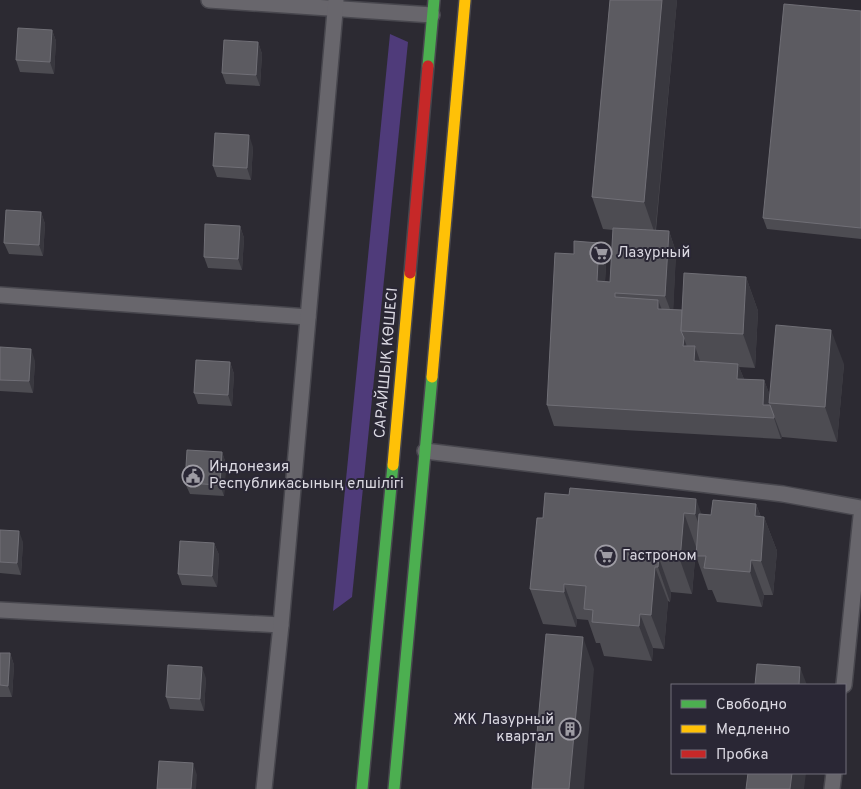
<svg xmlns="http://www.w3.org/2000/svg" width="861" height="789" font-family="Overpass,sans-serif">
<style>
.forest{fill:#4f3b7a}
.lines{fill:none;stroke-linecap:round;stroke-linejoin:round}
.street-casing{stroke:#48474e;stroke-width:18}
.fast-casing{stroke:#48474e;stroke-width:14}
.slow-casing{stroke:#48474e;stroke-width:14}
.jam-casing{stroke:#48474e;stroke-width:14}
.street{stroke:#68666c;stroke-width:15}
.fast{stroke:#4caf50;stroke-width:11}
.slow{stroke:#ffc107;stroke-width:11}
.jam{stroke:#c62828;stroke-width:11}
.wall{fill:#4d4c52}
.shaded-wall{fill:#39383f}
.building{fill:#5c5b61;stroke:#706f76}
.labels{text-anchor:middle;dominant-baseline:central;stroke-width:4;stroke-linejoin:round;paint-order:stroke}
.poi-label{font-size:15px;fill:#dbd9e2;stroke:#2a2735;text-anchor:start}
.street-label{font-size:15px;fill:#dbd9e2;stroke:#2a2735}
</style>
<rect width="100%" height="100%" fill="#2c2a32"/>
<path class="forest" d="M390,34l18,8 -56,555 -19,14z"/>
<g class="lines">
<g class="street-casing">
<g id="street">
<path d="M209,0l223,15"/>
<path d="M0,295l308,22"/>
<path d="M425,451l358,43 78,14"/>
<path d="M0,610l281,15"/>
<path d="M844,685l17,-169"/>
<path d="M264,789l17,-164 55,-625"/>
<path d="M832,789l2,-16"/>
</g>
</g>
<g class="fast-casing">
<g id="fast">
<path d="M428,66l6,-66"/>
<path d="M362,789l31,-324"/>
<path d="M394,789l38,-412"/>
</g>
</g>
<g class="slow-casing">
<g id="slow">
<path d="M432,377l33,-377"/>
<path d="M393,465l17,-192"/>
</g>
</g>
<g class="jam-casing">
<path id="jam" d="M410,273l18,-207"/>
</g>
<use href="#street" class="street"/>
<use href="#fast" class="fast"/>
<use href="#slow" class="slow"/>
<use href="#jam" class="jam"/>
</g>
<g class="wall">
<path d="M610,0h67l-21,230 13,1 7,21 -3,58h9l64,-33 12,34 -3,57 -16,-1 5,12 20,1 6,16 74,-32 -7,78 -55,-5 -1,2 -227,-13 -7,-21 27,-151 25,-11 7,21 -1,17 5,1 3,-52 -10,-1 -11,-32z"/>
<path d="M861,11v228l-94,-10 -4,-11z"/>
<path d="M52,30l4,11 -2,33 -34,-2 -4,-12z"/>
<path d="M258,42l4,12 -2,32 -34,-2 -4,-11z"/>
<path d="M253,147l-2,33 -34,-3 -4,-11z"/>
<path d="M41,212l4,12 -2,32 -34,-2 -5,-11z"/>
<path d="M240,226l4,12 -2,32 -34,-2 -4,-11z"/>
<path d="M0,347l35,14 -2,32 -33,-2z"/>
<path d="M230,362l4,12 -2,32 -34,-2 -4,-11z"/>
<path d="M222,452l4,12 -2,32 -34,-2 -5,-11z"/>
<path d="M545,493l166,22 45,-11 5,13h3l13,34 -4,44h-9l-2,12 -45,-5 -5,-12h-4l-12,-34v-9l-4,47 -21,-2 -1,10 -2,-1 -4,48 -11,-1 -1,13 -48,-5 -4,-13h-4l-8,-23 -11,-1 -1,8 -33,-3 -13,-35 13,-71z"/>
<path d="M0,530l23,12 -2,33 -21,-2z"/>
<path d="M214,543l5,12 -2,32 -35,-2 -4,-11z"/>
<path d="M0,653h10l4,12 -2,32h-12z"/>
<path d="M206,678l-2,33 -34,-2 -4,-12z"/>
</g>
<g class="shaded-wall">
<path d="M662,0h15l-22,234 -11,-32z"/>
<path d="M52,30l4,11 -2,33 -4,-12z"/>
<path d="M258,42l4,12 -2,32 -4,-11z"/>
<path d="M249,135l4,12 -2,33 -4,-12z"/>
<path d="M41,212l4,12 -2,32 -4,-11z"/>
<path d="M240,226l4,12 -2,32 -4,-11z"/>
<path d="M669,231l7,21 -3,65 -8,-21z"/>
<path d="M599,243l7,21 -2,38 -7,-21z"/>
<path d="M746,277l12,34 -3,57 -12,-34z"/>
<path d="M658,300l8,20 -8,-11z"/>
<path d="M831,330l13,34 -7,78 -12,-35z"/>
<path d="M684,338l7,21 -8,-13z"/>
<path d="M695,346l7,21 -8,-6z"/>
<path d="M31,349l4,12 -2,32 -4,-12z"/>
<path d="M230,362l4,12 -2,32 -4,-11z"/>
<path d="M738,364l8,20 -9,-5z"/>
<path d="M764,380l8,21 -3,2 2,5 -8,-3z"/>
<path d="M774,416l8,21 -1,2 -7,-21z"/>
<path d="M222,452l4,12 -2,32 -4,-11z"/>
<path d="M696,499l13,35 -1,14 -13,-34z"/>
<path d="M756,504l8,21v-8l13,34 -4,44 -12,-34 -6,-45z"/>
<path d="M684,513l12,34 -4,47 -12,-34z"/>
<path d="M19,531l4,11 -2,33 -4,-12z"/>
<path d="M214,543l5,12 -2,32 -5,-11z"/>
<path d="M659,558l12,34 -1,10 -12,-35z"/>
<path d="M751,560l13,35 -2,12 -12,-35z"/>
<path d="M655,567l13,34 -4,48 -13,-34z"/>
<path d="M564,584l13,35 -1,8 -12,-35z"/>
<path d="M640,614l13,34 -1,13 -13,-35z"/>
<path d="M583,637l11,32 -10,120h-15z"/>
<path d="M10,653l4,12 -2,32 -4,-11z"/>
<path d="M202,667l4,11 -2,33 -4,-12z"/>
<path d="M800,667l7,18h-8z"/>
<path d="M193,763l4,12 -1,14h-5z"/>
<path d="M792,773h14l-2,16h-14z"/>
</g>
<g class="building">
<path d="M610,0h52l-18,202 -52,-5z"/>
<path d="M784,4l77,7v217l-98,-10z"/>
<path d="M18,28l34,2 -2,32 -34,-2z"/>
<path d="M224,40l34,2 -2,33 -34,-2z"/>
<path d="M215,133l34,2 -2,33 -34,-2z"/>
<path d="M6,210l35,2 -2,33 -35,-2z"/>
<path d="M205,224l35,2 -2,33 -34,-2z"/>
<path d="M613,228l56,3 -4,65 -50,-3v4l43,3v9l24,1 -1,21 3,7 -1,8h12l-1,15 44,3 -1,15 27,1 -1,25h7l4,11v2l-227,-13 8,-152 19,1v-13l25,2 -2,38 13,1z"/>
<path d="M684,273l62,4 -3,57 -62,-3z"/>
<path d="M776,325l55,5 -6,77 -56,-4z"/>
<path d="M0,347l31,2 -2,32 -29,-1z"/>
<path d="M196,360l34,2 -2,33 -34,-2z"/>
<path d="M187,450l35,2 -2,33 -35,-2z"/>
<path d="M570,488l126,11 -1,15 -11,-1 -4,47 -21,-2 -1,9h-3l-4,48 -11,-1 -1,12 -47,-4 1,-12 -9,-1 2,-23 -22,-2v8l-34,-3 7,-71h6l2,-25 24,2z"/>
<path d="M713,500l43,4 -1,12 9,1 -3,44 -10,-1 -1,12 -46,-4 2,-12h-10l3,-42 12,1z"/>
<path d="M0,530l19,1 -2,32 -17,-1z"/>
<path d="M180,541l34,2 -2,33 -34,-2z"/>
<path d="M546,634l37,3 -14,152h-37z"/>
<path d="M0,653h10l-2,33 -8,-1z"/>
<path d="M757,664l43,3 -1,18h-44z"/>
<path d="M168,665l34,2 -2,32 -34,-2z"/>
<path d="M159,761l34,2 -2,26h-34z"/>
<path d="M748,773h44l-2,16h-44z"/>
</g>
<defs>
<g id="supermarket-ring" transform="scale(1.125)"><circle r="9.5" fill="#2a2735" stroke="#9e9ca4" stroke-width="1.5"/><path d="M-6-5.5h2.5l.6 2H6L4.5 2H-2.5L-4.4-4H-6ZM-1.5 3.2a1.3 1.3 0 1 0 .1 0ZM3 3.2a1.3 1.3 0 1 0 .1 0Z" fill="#9e9ca4"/></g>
<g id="civic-ring" transform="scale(1.125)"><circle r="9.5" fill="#2a2735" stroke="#9e9ca4" stroke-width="1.5"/><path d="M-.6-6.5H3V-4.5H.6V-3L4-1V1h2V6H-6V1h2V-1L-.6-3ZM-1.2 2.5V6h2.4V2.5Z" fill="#9e9ca4"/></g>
<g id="building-ring" transform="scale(1.125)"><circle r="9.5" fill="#2a2735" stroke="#9e9ca4" stroke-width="1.5"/><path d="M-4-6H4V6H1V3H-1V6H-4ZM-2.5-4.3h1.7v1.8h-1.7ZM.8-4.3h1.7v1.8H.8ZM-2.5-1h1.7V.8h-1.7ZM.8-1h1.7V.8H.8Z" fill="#9e9ca4"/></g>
</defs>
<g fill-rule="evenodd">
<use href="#supermarket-ring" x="601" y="253"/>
<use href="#civic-ring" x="193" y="476"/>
<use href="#supermarket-ring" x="606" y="556"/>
<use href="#building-ring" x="570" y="729"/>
</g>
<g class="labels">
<g class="poi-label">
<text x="617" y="253">Лазурный</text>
<text x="209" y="467">Индонезия<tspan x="209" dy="17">Республикасының елшілігі</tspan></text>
<text x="622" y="556">Гастроном</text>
<text x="554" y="720" text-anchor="end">ЖК Лазурный<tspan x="554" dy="17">квартал</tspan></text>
</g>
<g class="street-label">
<text transform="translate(387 363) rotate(-85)">САРАЙШЫҚ КӨШЕСІ</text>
</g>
</g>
<rect x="671" y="684" width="175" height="90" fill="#2a2735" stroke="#716e7a"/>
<rect x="681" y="700" width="25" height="8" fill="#4caf50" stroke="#716e7a"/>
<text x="716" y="709" font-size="15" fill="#dbd9e2">Свободно</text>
<rect x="681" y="725" width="25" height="8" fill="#ffc107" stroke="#716e7a"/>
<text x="716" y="734" font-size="15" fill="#dbd9e2">Медленно</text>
<rect x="681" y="750" width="25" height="8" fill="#c62828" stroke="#716e7a"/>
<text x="716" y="759" font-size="15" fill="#dbd9e2">Пробка</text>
</svg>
